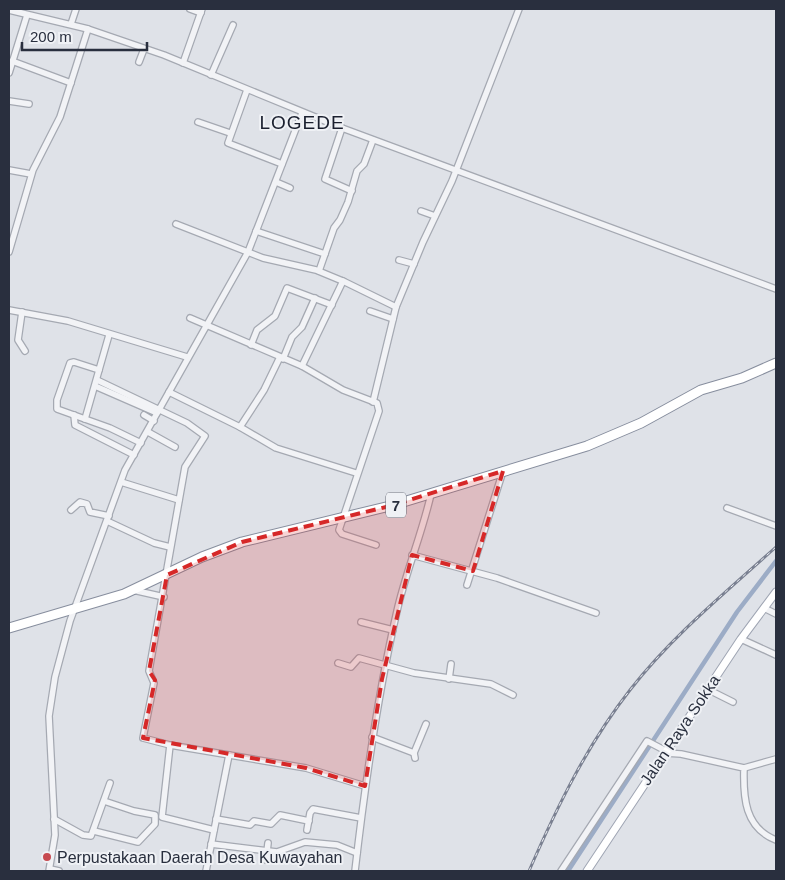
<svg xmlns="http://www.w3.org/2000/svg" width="785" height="880" font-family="Arial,sans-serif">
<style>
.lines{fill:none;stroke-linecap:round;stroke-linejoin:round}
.canal{stroke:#9cacc6;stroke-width:4.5}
.minor-casing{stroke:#a5a9b2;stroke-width:8}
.major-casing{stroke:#9fa5b3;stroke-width:9}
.highway-casing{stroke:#878e9e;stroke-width:11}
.minor{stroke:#f2f3f6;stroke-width:5.5}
.major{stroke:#fff;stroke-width:7}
.highway{stroke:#fff;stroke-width:9}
.rail-casing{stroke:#7a8091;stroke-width:3}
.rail{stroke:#eff1f5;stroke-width:1;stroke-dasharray:4;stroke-linecap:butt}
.marked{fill:#d62828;fill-opacity:0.2;stroke:#d62828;stroke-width:4;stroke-dasharray:10 6;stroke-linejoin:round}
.poi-dot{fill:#c74a50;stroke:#eff1f5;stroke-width:2}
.labels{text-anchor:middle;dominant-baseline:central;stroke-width:4;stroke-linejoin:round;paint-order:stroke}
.shield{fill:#eff1f5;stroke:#646975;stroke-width:1}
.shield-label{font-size:15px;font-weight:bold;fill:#292f3e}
.street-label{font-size:16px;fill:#292f3e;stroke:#eff1f5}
.poi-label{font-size:16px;fill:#292f3e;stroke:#eff1f5;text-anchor:start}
.quarter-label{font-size:19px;letter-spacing:1px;fill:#1b202f;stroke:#eff1f5}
</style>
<rect width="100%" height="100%" fill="#dfe2e8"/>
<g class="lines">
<path class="canal" d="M568,871l169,-259 39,-51"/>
<g class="minor-casing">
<g id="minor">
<path d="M190,9l11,4"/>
<path d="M9,10l79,19 76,26 178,73 434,161"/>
<path d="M71,24l5,-15"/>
<path d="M12,61l59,22"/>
<path d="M139,62l5,-13"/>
<path d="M183,63l19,-54"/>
<path d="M9,73l18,-58"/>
<path d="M211,75l22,-50"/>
<path d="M247,90l-19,53 54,21"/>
<path d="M9,101l20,3"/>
<path d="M198,122l32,11"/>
<path d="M342,128l-17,51 27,12"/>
<path d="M9,170l22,4"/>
<path d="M276,182l14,6"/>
<path d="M421,211l14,5"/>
<path d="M176,224l87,34 53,12 29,12 51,25"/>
<path d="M256,231l69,23"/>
<path d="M9,252l24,-82 27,-53 28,-88"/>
<path d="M399,260l15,4"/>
<path d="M319,271l15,-43 6,-8 8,-18 9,-31 7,-7 9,-24"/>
<path d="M9,310l59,11 119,36"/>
<path d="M370,311l23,8"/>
<path d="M22,312l-4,28 7,11"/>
<path d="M190,318l112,48 41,24 34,13 2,8 -40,119 3,4 34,11"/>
<path d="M251,345l6,-15 18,-14 12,-28 45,17"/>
<path d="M280,357l-16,33 -24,37 36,21 80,25"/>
<path d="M283,359l9,-22 10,-10 13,-29"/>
<path d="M302,366l41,-85"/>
<path d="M99,370l-25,-8 -4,1 -13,37v9l53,19 31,15"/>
<path d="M97,380l90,43 18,13 -20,31 -36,204 5,12 -11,55 27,7"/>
<path d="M95,386l62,27"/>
<path d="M169,392l71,35"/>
<path d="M373,402l23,-95 27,-65 29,-61 67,-172"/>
<path d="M74,415l1,10 59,30"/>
<path d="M144,415l10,6"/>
<path d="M85,419l24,-84"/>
<path d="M148,432l27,15"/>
<path d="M121,482l58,18"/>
<path d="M727,508l49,18"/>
<path d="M71,510l9,-8 7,2 3,8 19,4"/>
<path d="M107,521l47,22 16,4"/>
<path d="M412,555l85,23 99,35"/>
<path d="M467,585l36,-114"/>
<path d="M133,590l31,7"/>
<path d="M764,608l12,6"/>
<path d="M361,622l32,8"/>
<path d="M741,639l35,16"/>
<path d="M338,663l13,4 8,-9 55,15 77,11 22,11"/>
<path d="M449,679l2,-15"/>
<path d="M707,689l26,13"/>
<path d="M372,737l42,16 1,5"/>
<path d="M414,753l12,-29"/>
<path d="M665,753l16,1 63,14c-1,30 1,60 32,72"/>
<path d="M744,768l32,-9"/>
<path d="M54,819l29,16 8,1 19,-53"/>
<path d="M216,819l34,6 4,-4 17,3 9,-9 29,6"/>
<path d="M214,830l-52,-13 8,-72 136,23 59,18"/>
<path d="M307,830l3,-17 3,-4 48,9"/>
<path d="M94,831l44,11 17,-18v-9l-21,-4 -30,-10"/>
<path d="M211,844l66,8 28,-10 32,3 20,8"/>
<path d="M266,860l2,-17"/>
<path d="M50,869l9,2"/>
<path d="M49,871l6,-36 -6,-119 6,-39 15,-56 55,-151 123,-218 54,-139"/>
<path d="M206,871l23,-116"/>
<path d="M355,871c10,-87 22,-174 42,-260 9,-40 25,-77 34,-117"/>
<path d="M561,871l86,-130 19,10"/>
</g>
</g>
<g class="major-casing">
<path id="major" d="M587,871l154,-232 35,-47"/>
</g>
<g class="highway-casing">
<path id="highway" d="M9,628l115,-34 78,-37 40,-15 148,-36 197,-60 54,-23 60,-33 41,-12 34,-15"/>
</g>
<use href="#minor" class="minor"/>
<use href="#major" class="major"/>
<use href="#highway" class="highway"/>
<g class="rail-casing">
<path id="rail" d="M529,871c28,-64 58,-126 101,-181 42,-54 96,-98 146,-143"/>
</g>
<use href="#rail" class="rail"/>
</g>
<path class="marked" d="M503,471l-30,100 -61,-16 -30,124 -17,107 -59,-18 -163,-30 12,-58 -6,-9 18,-96 75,-33 148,-36z"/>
<circle class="poi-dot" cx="47" cy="857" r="5"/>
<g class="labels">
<rect class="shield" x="386" y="492.5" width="20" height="25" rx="4"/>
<g class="shield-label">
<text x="396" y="505">7</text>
</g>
<g class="street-label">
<text transform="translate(680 730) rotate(-56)">Jalan Raya Sokka</text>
</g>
<g class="poi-label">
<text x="57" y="857">Perpustakaan Daerah Desa Kuwayahan</text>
</g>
<g class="quarter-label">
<text x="302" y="122">LOGEDE</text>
</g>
</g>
<rect width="785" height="880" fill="none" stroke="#292f3e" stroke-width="20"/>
<path d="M22 42v8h125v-8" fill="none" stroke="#292f3e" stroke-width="2.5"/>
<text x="30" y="42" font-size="15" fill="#292f3e" stroke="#eff1f5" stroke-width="4" paint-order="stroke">200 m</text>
</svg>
